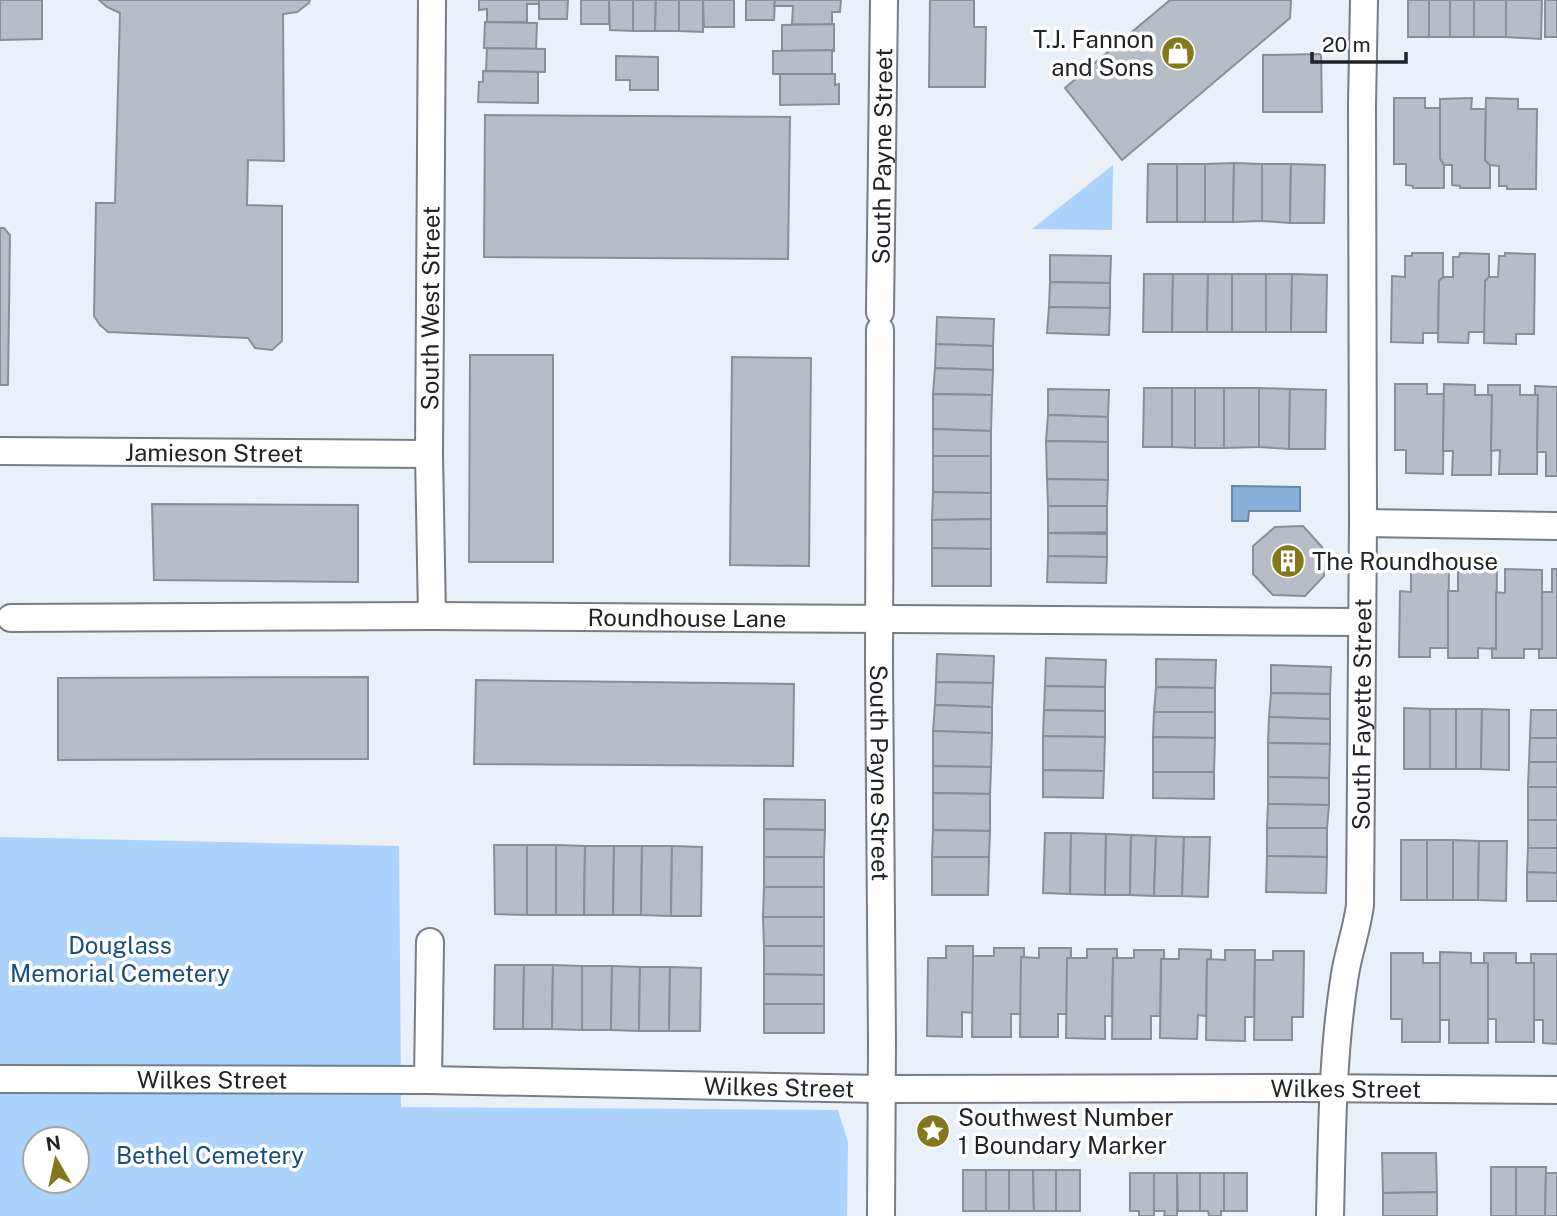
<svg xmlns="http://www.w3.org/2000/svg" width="1557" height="1216" font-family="'Public Sans',sans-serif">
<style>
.green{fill:#acd3fe;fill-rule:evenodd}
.water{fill:#89b0d9;stroke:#6a86a3;stroke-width:2}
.building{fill:#b6bdc5;stroke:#898f97;stroke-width:2}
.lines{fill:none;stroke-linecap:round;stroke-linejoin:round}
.minor-casing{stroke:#777d84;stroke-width:30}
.minor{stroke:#fff;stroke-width:26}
.labels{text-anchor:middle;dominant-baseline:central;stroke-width:7;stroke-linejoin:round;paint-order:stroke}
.poi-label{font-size:24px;fill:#212326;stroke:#fff;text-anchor:start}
.street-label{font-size:24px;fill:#212326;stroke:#fff}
.park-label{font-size:24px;fill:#174e82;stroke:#fff}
</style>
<rect width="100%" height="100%" fill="#e9f0f8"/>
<g class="green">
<path d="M1113,165l-1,65 -80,-1z"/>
<path d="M0,837l399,9 2,234 -401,-1z"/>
<path d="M0,1092l401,3v12l437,3 10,32 -1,74h-847zM35,1139h42v42h-42z"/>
</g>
<path class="water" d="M1232,486l68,1v24h-51l-1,10h-16z"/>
<g class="building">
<path d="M0,0h42v39l-42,1z"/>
<path d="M99,0h211l-1,3 -12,9 -14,2 1,147 -36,-1 -1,45 35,1v135l-10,9 -17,-2 -7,-10 -140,-6 -8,-7 -6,-9 2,-113h19l5,-190 -13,-6z"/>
<path d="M479,0h60v4h-12v18h-40v-13l-8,1z"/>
<path d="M539,0h29l-1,19h-28z"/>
<rect x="581" y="0" width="28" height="24"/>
<path d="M609,0h24v31l-23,-1z"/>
<path d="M633,0h23l-1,31h-22z"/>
<path d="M656,0h23v31h-24z"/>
<path d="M679,0h24v32l-24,-1z"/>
<path d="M703,0h31v27h-30z"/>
<path d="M746,0h29l-1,20h-28z"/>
<path d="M775,0h66l-1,12h-8v13l-40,-1 1,-18h-19z"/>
<path d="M930,0h44v27h12l-1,60h-56z"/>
<path d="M1170,0h121l-1,18 -168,142 -57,-72z"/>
<rect x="1408" y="0" width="21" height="37"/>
<rect x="1429" y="0" width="21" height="37"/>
<rect x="1450" y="0" width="24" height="37"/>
<rect x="1474" y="0" width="32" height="37"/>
<path d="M1506,0h36l-1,39 -35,-2z"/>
<rect x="1545" y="0" width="12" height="37"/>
<path d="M485,22l52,1 -1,26 -52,-1z"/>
<path d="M834,24v27h-52v-26z"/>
<path d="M487,48l58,1v23l-59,-1z"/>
<path d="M832,50v24h-59v-23z"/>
<path d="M1321,54l1,58h-59v-57z"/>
<path d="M616,56l42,1v33h-28v-10h-14z"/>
<path d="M483,71l55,1v31l-60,-1 1,-20h4z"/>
<path d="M780,74h55v11l4,-1v20l-59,1z"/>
<path d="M1394,98h31v10h15v50l4,7v23h-31v-2l-7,-1v-21h-12z"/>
<path d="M1472,98l-1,11h15l-1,51 5,5v23h-30v-2l-8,-1v-20h-8l-4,-7v-59z"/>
<path d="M1486,98l32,1v10h19l-1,80h-29v-3h-8v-20l-9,-1 -5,-5z"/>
<path d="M485,115l305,2 -2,142 -304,-2z"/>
<path d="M1234,163l-1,59h-28v-58z"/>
<path d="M1234,163l28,1v57l-29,1z"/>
<path d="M1148,164h29v58h-30z"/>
<rect x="1177" y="164" width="28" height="58"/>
<path d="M1262,164h29l-1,59 -28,-2z"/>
<path d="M1291,164l34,1 -1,58h-34z"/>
<path d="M0,228h4l6,7 -2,150h-8z"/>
<path d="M1412,253h31v24l-4,4 -1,52h-15v10l-32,-1 1,-66 13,1v-21h7z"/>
<path d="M1460,253l29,1v23l-4,4v51h-16l-1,11 -30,-1 1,-61 4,-4h10v-20h6z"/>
<path d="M1505,253l30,1 -1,80h-18v10l-32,-1 1,-62 4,-4h9l1,-21h6z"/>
<path d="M1050,255l61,1 -1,27 -60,-1z"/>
<path d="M1144,274h29l-1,58h-29z"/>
<path d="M1173,274h35l-1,58h-35z"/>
<path d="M1208,274h24v58h-25z"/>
<rect x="1232" y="274" width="34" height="58"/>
<path d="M1266,274h26l-1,58h-25z"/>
<path d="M1292,274l35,1 -1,57h-35z"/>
<path d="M1050,282l60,1v25l-61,-1z"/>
<path d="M1049,307l61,1 -1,27 -62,-2z"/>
<path d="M937,317l57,2 -1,27 -57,-2z"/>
<path d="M936,344l57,2v24l-58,-2z"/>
<path d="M470,355h83v207h-84z"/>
<path d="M732,357l79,1 -2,208 -79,-1z"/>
<path d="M935,368l58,2 -1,25 -59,-1z"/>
<path d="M1395,384h32v10h17l-1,80 -37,-1v-23h-11z"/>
<path d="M1444,384l31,1v10h17l-1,80h-39l1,-24h-10z"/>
<path d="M1488,385h32v10h18l-1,79h-38l1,-24 -9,1 1,-56h-4z"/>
<path d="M1535,386l22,1v89h-11v-24h-9l1,-57h-3z"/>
<path d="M1144,388h28v59h-29z"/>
<path d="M1172,388h23v60l-23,-1z"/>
<rect x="1195" y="388" width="29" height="60"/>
<path d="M1224,388h35v59l-35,1z"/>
<path d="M1259,388l31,1 -1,60 -30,-2z"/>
<path d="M1048,389l61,1 -1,27 -60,-2z"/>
<path d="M1290,389l36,1 -1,59h-36z"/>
<path d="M933,394l59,1 -1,36 -58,-2z"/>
<path d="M1048,415l60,2v25l-62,-1z"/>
<path d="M933,429l58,2v25h-58z"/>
<path d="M1046,441l62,1v38l-61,-1z"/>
<path d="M933,456h58v37l-58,-1z"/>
<path d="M1047,479l61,1 -1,26h-59z"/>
<path d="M933,492l58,1v26l-59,1z"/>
<path d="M152,504l206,1v77l-204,-2z"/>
<path d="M1048,506h59v26l-59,1z"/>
<path d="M991,519v30l-59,-1v-28z"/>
<path d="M1303,526l19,21 2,29 -19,20 -32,-1 -20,-21v-28l22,-19z"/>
<path d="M1048,533l59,1v23l-59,-1z"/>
<path d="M932,548l59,1v37h-59z"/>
<path d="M1048,556l59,1 -1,26 -59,-1z"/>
<path d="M1411,568h38l-1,80h-18v9h-31l1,-66 11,1z"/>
<path d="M1458,568h39l-1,81 -18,-1v10h-30v-67h10z"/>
<path d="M1505,569l37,1v79h-18v9h-32v-10l4,1v-57l9,1z"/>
<path d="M1552,569h5v89h-18v-9h3v-57h10z"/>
<path d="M937,654l57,2 -1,27 -57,-1z"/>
<path d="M1046,658l60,2 -1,27 -60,-1z"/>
<path d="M1156,659l60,1 -1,28 -59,-1z"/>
<path d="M1271,665l60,2 -1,27 -59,-1z"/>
<path d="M368,677v82l-310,1v-82z"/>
<path d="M476,680l318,4 -1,82 -319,-2z"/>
<path d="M936,682l57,1 -1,24 -57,-2z"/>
<path d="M1045,686l60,1v24l-61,-1z"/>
<path d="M1156,687l59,1v24h-61z"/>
<path d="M1271,693l59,1v25l-61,-2z"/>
<path d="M935,705l57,2v26l-59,-2z"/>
<path d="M1404,708l26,1v60h-26z"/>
<rect x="1430" y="709" width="26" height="60"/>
<path d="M1456,709h26l-1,60h-25z"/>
<path d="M1482,709l27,1v60l-28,-1z"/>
<path d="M1044,710l61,1v26l-62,-1z"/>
<path d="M1531,710h26v28h-27z"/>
<path d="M1154,712h61v26l-62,-1z"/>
<path d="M1269,717l61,2v25l-62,-1z"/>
<path d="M933,731l59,2 -1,34 -58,-1z"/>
<path d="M1043,736l62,1 -1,34 -61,-1z"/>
<path d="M1153,737l62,1 -1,34h-61z"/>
<path d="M1530,738h27v24h-28z"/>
<path d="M1268,743l62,1 -1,34 -61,-1z"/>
<path d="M1529,762h28v25h-29z"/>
<path d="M933,766l58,1 -1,27 -57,-1z"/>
<path d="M1043,770l61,1 -1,27 -60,-1z"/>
<path d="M1153,772h61v27l-61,-1z"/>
<path d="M1268,777l61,1v27l-61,-1z"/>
<rect x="1528" y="787" width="29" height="33"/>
<path d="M933,793l57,1v37l-57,-1z"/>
<path d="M764,799l61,1v30l-61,-1z"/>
<path d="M1268,804l61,1 -2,23h-60z"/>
<rect x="1528" y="820" width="29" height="28"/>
<path d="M1267,828h60v29l-60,-1z"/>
<path d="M764,829l61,1 -1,27h-60z"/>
<path d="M933,830l57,1 -1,26h-57z"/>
<path d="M1045,833h26l-1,61 -27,-1z"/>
<path d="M1071,833l35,1 -1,61 -35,-1z"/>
<path d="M1106,834l25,1 -1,60h-25z"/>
<path d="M1131,835l25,1 -2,60 -24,-1z"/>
<path d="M1156,836l28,1 -2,59h-28z"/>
<path d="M1184,837h26l-2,60 -26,-1z"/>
<rect x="1401" y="840" width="26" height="60"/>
<rect x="1427" y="840" width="26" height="60"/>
<path d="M1453,840l26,1 -1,59h-25z"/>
<path d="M1479,841h28l-1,60 -28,-1z"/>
<path d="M494,845h33v70l-32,-1z"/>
<rect x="527" y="845" width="29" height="70"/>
<path d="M556,845l29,1 -1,69h-28z"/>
<path d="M585,846h29l-1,69h-29z"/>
<path d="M614,846h28l-1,69h-28z"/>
<path d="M642,846h30l-1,70 -30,-1z"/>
<path d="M672,846l30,1 -1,69h-30z"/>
<path d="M1528,848h29v25l-30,-1z"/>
<path d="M1267,856l60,1 -1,36 -60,-1z"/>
<rect x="764" y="857" width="60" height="30"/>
<path d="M932,857h57l-1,38h-56z"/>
<path d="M1527,872l30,1v28h-30z"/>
<path d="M764,887h60v30h-61z"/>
<path d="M763,917h61v29h-60z"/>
<path d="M764,946h60v29l-60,-1z"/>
<path d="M946,946h27v67l-11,-1v25l-35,-1 1,-78h18z"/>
<path d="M994,948h30v9h-3v57h-10v23h-39l1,-81h21z"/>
<path d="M1039,948h32v10h-4v56h-9v23h-38l1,-80 18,1z"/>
<path d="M1087,949h30v9h-4l-1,58h-7v23l-39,-1 1,-80h20z"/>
<path d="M1179,949l32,1v10l-4,-1 -1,57 -8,-1 -1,24 -37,-1 1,-79h18z"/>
<path d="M1134,950h30v9h-3l-1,57h-9v23h-39l1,-81h21z"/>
<path d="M1225,950h30l-1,67h-9v24l-39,-1 1,-81 18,1z"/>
<path d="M1273,951h31l-1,66h-11v23h-38l1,-80h18z"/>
<path d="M1440,952l31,1v10h17v80h-39v-23h-9z"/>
<path d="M1391,953h32v10h17v79h-38v-23h-11z"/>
<path d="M1484,953h32v10h18v79h-38v-23h-8v-56h-4z"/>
<path d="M1531,954h26v90l-14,-1v-23h-9v-57h-3z"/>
<path d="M495,965h29l-1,64h-29z"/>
<path d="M524,965h29l-1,64h-29z"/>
<path d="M553,965l29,1v64l-30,-1z"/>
<path d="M582,966h30l-1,64h-29z"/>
<path d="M612,966l28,1 -1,64 -28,-1z"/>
<path d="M640,967h30l-1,64h-30z"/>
<path d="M670,967l31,1 -1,63h-31z"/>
<path d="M764,974l60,1v29h-60z"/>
<rect x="764" y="1004" width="60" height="29"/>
<path d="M1382,1153h54l1,39 -54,1z"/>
<rect x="1491" y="1167" width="25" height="49"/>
<path d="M1516,1167h30l-1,49h-29z"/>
<rect x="963" y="1170" width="23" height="41"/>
<rect x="986" y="1170" width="23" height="41"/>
<path d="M1009,1170h24l1,41h-25z"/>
<path d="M1033,1170h23v41h-22z"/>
<rect x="1056" y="1170" width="24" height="41"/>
<path d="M1130,1173h24v43h-15v-5h-9z"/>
<path d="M1154,1173h23v43h-13l1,-5h-11z"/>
<path d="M1177,1173h23v38h-22z"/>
<path d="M1200,1173h24v38h-3v5h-12l-1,-5h-8z"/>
<rect x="1224" y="1173" width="23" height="38"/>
<path d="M1546,1173h11v43h-12z"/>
<path d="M1437,1192v24h-54v-23z"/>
</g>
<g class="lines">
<g class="minor-casing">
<g id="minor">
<path id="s1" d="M880,312l4,-312"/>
<path id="s2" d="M880,330l-1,336 3,377 -1,173"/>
<path id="s3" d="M0,451l429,3"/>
<path d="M1363,523l194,3"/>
<path id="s4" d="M432,616l-3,-162 3,-454"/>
<path id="s5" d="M11,618l421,-2 930,6"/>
<path id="s6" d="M0,1079l428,1 452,9 423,-1 254,2"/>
<path d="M428,1080l2,-138"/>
<path id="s7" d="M1330,1216c2,-81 2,-162 15,-242 4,-24 12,-45 15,-69l3,-382 -1,-418 2,-105"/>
</g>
</g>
<use href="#minor" class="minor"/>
</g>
<defs>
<g id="shop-disc" transform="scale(1.75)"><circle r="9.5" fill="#85781c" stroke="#fff"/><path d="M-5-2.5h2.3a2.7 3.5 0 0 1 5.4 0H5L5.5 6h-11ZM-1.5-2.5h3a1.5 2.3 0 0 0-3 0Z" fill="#fff"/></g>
<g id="building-disc" transform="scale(1.75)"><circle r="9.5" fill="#85781c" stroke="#fff"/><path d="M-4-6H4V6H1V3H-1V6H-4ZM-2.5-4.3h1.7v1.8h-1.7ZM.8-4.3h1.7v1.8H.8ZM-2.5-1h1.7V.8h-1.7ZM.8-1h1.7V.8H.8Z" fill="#fff"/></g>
<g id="sight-disc" transform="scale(1.75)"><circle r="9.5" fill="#85781c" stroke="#fff"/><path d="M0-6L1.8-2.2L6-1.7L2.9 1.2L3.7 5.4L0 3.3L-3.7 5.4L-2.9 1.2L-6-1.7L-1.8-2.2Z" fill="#fff"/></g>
</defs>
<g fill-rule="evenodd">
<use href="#shop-disc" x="1178" y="53"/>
<use href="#building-disc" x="1288" y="561"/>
<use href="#sight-disc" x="933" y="1131"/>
</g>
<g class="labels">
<g class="poi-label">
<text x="1154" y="39" text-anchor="end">T.J. Fannon<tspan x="1154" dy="28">and Sons</tspan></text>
<text x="1312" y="561">The Roundhouse</text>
<text x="958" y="1117">Southwest Number<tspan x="958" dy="28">1 Boundary Marker</tspan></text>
</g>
<g class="street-label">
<text stroke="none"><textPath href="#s1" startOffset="156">South Payne Street</textPath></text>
<text stroke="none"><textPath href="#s4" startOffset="308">South West Street</textPath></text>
<text stroke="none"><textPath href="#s3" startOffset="214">Jamieson Street</textPath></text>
<text stroke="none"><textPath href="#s5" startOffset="676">Roundhouse Lane</textPath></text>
<text stroke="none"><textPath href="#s7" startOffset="504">South Fayette Street</textPath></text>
<text stroke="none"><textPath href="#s2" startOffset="443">South Payne Street</textPath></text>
<text stroke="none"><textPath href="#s6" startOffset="212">Wilkes Street</textPath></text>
<text stroke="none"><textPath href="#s6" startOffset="779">Wilkes Street</textPath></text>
<text stroke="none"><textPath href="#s6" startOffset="1346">Wilkes Street</textPath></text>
</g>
<g class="park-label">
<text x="120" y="945">Douglass<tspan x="120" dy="28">Memorial Cemetery</tspan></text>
<text x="210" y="1155">Bethel Cemetery</text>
</g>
</g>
<g transform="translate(56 1160) rotate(351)"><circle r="33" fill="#ffffff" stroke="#a6a7a8" stroke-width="2"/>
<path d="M0-5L12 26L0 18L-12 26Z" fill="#85781c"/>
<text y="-10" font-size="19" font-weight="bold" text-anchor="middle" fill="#212326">N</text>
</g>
<path d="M1312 52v10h94v-10" fill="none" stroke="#212326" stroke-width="3.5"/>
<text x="1322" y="52" font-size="21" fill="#212326" stroke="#ffffff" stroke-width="5" paint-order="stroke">20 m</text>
</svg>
